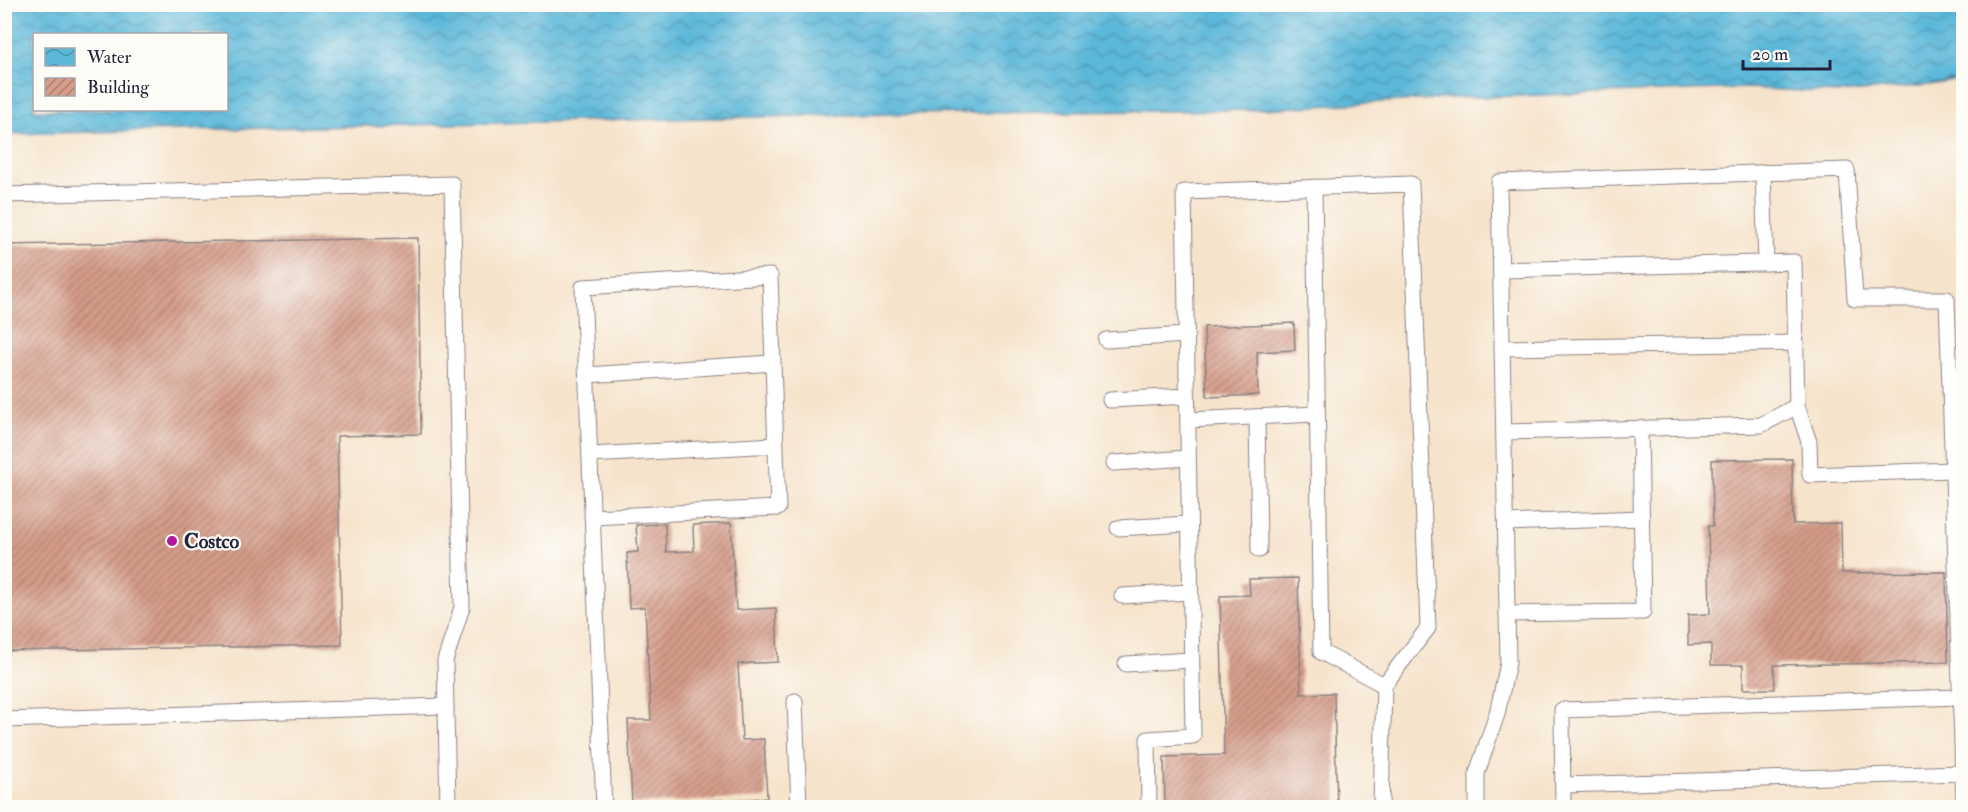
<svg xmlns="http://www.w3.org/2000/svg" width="1968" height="812" font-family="'IM FELL Double Pica',serif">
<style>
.water{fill:url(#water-waves);stroke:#3e6d8a;stroke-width:1.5;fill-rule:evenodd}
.building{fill:url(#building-hatch)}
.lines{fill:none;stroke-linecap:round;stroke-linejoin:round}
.lane-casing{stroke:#8c8283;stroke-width:17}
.lane{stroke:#fff;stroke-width:15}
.poi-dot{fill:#b5179e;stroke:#fdfcf7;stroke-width:2}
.labels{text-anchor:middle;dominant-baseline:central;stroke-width:4.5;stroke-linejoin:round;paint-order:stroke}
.poi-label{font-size:20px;font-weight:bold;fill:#22223b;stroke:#fdfcf7;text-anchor:start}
</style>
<defs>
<pattern id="water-waves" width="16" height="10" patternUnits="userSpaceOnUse" patternTransform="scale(1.5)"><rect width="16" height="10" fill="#5bb8d9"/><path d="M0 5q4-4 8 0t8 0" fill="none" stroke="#4b95b1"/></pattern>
<pattern id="building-hatch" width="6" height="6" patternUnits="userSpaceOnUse" patternTransform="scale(1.5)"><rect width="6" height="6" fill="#d59c89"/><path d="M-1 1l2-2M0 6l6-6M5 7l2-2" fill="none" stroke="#ac7f71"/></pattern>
</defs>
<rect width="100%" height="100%" fill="#fdfcf7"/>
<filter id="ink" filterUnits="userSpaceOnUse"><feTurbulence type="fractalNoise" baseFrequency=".0167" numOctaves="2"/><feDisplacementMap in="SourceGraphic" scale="12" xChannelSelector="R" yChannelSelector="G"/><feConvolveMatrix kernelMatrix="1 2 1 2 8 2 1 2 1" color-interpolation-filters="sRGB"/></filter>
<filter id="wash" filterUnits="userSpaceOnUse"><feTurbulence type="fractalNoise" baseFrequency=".008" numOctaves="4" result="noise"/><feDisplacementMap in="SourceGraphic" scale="24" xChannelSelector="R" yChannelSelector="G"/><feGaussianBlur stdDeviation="1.35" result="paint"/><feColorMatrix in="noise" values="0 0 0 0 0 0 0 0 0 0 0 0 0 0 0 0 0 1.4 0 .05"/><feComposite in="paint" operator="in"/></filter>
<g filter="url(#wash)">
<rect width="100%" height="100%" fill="#f6e3cb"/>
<path class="water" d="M1963,4v75l-34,6 -91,8 -89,-5 -296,10 -209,12 -348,4 -891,20v-129zM34,34h192v76h-192z"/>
<g id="blocks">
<g class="building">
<path d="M418,238l3,196 -84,2 5,209 -338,6v-406z"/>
<path d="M1294,323l1,27 -38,2 1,43 -51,2 -3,-70z"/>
<path d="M1792,459l1,65 48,-1 1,50 104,-1 2,90 -174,3 1,24h-32v-24h-32v-21l-23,1v-30l22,-1 -2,-88h5l-1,-66z"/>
<path d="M731,523l5,87 40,-2 2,54 -40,2 4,76 22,-1 3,59 -135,6 -4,-84h23l-6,-113 -16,1 -2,-55 11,-1 -2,-27 29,-1 1,28 28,-1 -1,-26z"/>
<path d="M1298,578l3,116 33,-1 3,115h-172l-1,-51 60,-2 -4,-159 30,-1 -1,-16z"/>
</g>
</g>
</g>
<g filter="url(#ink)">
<use href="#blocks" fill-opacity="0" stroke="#8c8283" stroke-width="1.5"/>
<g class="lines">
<g class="lane-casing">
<g id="lane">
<path d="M1763,172l3,91"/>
<path d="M1314,187l7,465 63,33"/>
<path d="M4,195l448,-11 10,423 -17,54 3,147"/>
<path d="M1501,270l293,-8 3,144"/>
<path d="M1106,340l81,-5"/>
<path d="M1502,348l294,-5"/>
<path d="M587,375l186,-12"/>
<path d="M1110,400l77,-4"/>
<path d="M1257,417l2,133"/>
<path d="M1188,420l129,-6"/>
<path d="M1504,432l257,-7 36,-19 12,36 1,33 143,-5"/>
<path d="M590,455l185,-10"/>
<path d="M1114,463l74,-5"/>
<path d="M592,517l186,-9 -8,-232 -187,11 21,521"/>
<path d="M1506,523l136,-5"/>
<path d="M1118,528l71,-4"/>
<path d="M1122,596l68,-4"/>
<path d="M1507,614l136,-2 -3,-184"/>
<path d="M1126,664l65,-4"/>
<path d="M795,701l4,107"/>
<path d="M4,720l442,-14"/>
<path d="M1563,785l400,-12"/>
<path d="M1149,808l-1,-69 45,-3 -9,-544 227,-8 17,444 -44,57 -3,123"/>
<path d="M1477,808v-35l20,-59 11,-51 -9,-481 348,-12 8,129h92l17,502"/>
<path d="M1563,808l-1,-98 398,-13"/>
</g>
</g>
<use href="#lane" class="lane"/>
</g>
</g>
<circle class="poi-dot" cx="172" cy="541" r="6"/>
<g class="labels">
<g class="poi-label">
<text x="184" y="541">Costco</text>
</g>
</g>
<rect width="1968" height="812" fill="none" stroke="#fdfcf7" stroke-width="24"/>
<rect x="33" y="33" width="195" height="78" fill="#fdfcf7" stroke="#a5a5ac" stroke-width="1.5"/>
<rect x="45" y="48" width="30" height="18" fill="url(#water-waves)" stroke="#a5a5ac" stroke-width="1.5"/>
<text x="87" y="63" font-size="18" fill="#22223b">Water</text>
<rect x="45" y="78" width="30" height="18" fill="url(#building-hatch)" stroke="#a5a5ac" stroke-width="1.5"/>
<text x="87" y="93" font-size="18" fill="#22223b">Building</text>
<path d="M1743 60v9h87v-9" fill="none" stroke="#22223b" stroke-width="3"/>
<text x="1752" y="60" font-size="18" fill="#22223b" stroke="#fdfcf7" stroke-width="4.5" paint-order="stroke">20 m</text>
</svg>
